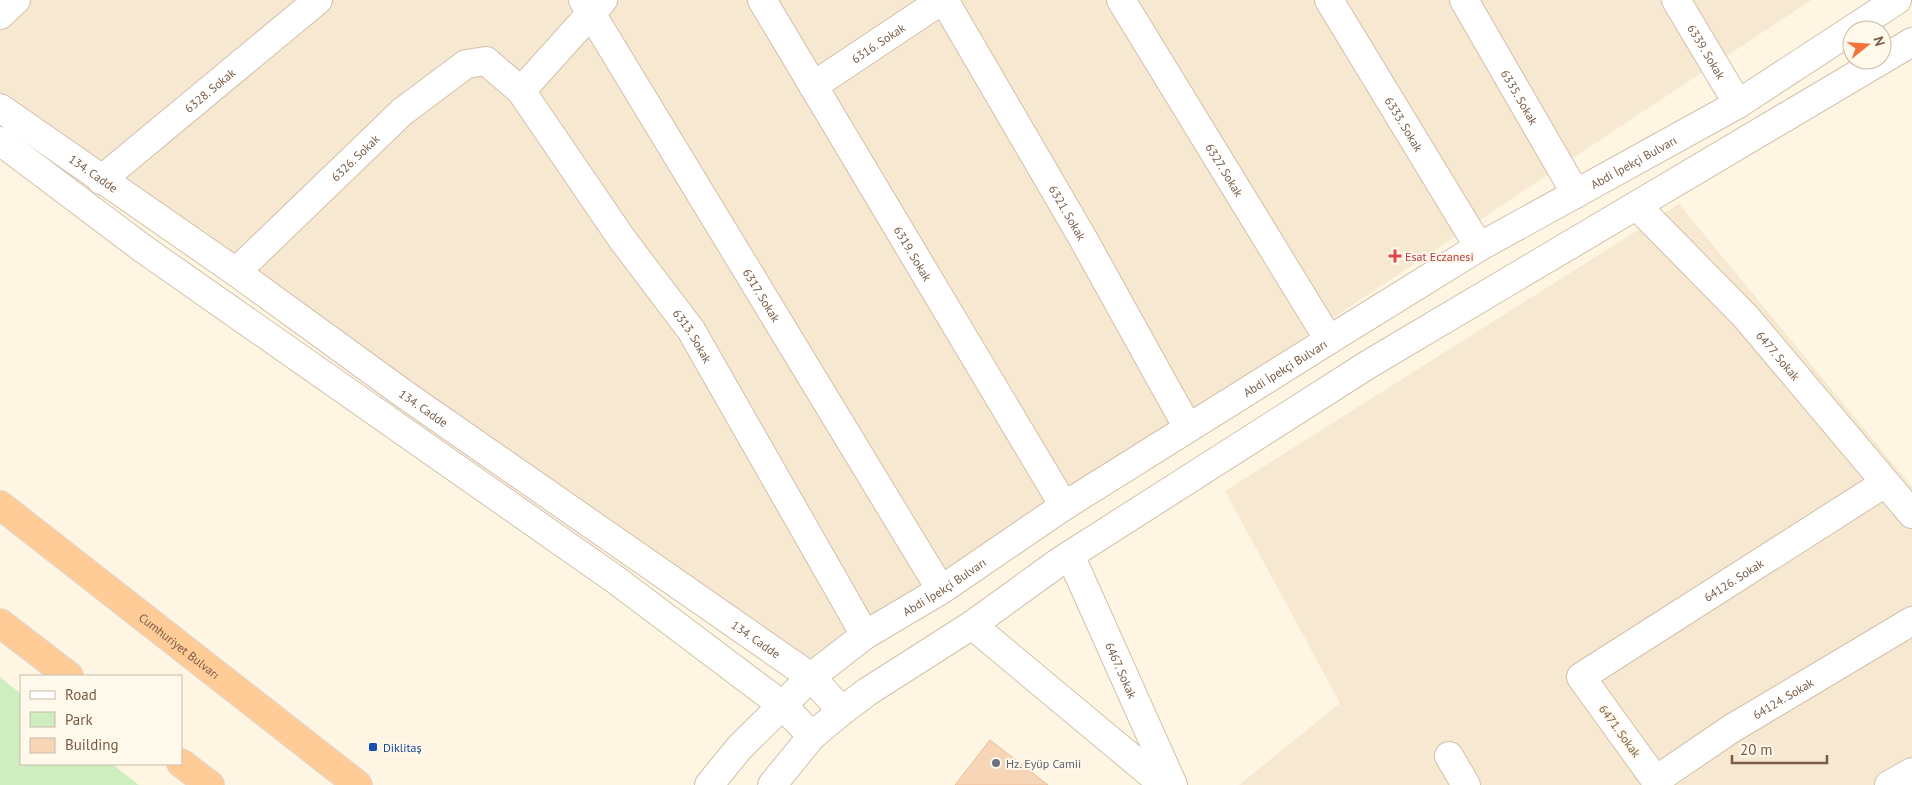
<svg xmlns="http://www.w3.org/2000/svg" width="1912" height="785" font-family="'PT Sans',sans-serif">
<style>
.residential{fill:#f7e8d1}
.green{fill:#cfeec0}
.building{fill:#f7d6b8;stroke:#ebbd97}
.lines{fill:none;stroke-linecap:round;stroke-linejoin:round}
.minor-casing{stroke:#d3c0ab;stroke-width:30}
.tertiary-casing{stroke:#d3c0ab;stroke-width:30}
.trunk-casing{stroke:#dfd8d3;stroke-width:30}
.minor{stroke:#fff;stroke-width:28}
.tertiary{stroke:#fff;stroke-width:28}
.trunk{stroke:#ffcc97;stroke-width:28}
.health-dot{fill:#e0444e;stroke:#fff9ec;stroke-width:2}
.transit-dot{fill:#1a4fb4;stroke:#fff9ec;stroke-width:2}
.worship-dot{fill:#6b7280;stroke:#fff9ec;stroke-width:2}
.labels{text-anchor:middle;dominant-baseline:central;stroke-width:4;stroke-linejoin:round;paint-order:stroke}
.street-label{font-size:12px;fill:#795c46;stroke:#fff9ec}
.health-label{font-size:12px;fill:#be3a42;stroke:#fff9ec;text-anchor:start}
.transit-label{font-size:12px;fill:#164399;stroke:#fff9ec;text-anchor:start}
.worship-label{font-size:12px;fill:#5b616d;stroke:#fff9ec;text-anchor:start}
</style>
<rect width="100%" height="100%" fill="#fef6e3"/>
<g class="residential">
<path d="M0,0h1811l-1018,677 -793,-551z"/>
<path d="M1679,204l233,283v298h-673l101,-82 -115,-212z"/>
</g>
<path class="green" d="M0,677l21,17v70h91l27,21h-139z"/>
<path class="building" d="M990,740l58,45h-93z"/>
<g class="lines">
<g class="minor-casing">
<g id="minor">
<path id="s1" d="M583,0l358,590"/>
<path id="s2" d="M762,0l302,506"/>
<path id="s3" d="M944,0l137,235 107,193"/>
<path id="s4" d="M1121,0l208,340"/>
<path id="s5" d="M1329,0l150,247"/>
<path id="s6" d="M1464,0l112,194"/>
<path id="s7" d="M1676,0l62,104"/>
<path d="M0,15l16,-15"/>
<path id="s8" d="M813,86l129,-86"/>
<path d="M521,91l82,-91"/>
<path id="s9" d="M101,180l217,-180"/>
<path id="s10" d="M1637,206l109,111 166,197"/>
<path id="s11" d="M236,272l166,-160 64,-48 20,-3 35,30 101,148 69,91 174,305"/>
<path id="s12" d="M1070,555l103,230"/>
<path d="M972,625l192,160"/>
<path d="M1449,756l17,29"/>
<path id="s13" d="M1656,780l75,-51 181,-108"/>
<path id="s14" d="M1659,785l-78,-108 304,-194"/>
<path d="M1889,785l23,-13"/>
</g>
</g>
<g class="tertiary-casing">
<g id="tertiary">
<path id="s15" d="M0,108l236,164 168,122 407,283 31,34"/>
<path d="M0,141l142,107 474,332 166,125 30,31"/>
<path id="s16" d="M709,785l31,-38 71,-70 54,-42 76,-45 123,-84 265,-166 150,-93 259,-143 159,-104"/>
<path d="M772,785l40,-49 30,-25 25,-19 105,-67 87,-63 310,-198 543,-322"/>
</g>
</g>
<g class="trunk-casing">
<g id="trunk">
<path id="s17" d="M0,505l358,280"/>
<path d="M0,623l69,53"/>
<path d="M181,763l29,22"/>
</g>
</g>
<use href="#minor" class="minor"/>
<use href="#tertiary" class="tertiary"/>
<use href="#trunk" class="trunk"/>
</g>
<path class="health-dot" d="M1392.5 248.5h5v5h5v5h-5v5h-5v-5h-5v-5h5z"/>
<rect class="transit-dot" x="368" y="742" width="10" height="10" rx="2.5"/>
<circle class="worship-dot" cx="996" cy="763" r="5"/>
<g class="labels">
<g class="street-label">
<text stroke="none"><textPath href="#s8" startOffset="78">6316. Sokak</textPath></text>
<text stroke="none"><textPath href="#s7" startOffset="60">6339. Sokak</textPath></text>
<text stroke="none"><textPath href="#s9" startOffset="141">6328. Sokak</textPath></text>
<text stroke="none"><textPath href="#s6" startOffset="112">6335. Sokak</textPath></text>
<text stroke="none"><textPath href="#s5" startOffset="145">6333. Sokak</textPath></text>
<text stroke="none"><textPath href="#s11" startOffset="165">6326. Sokak</textPath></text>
<text stroke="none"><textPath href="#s16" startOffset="1120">Abdi İpekçi Bulvarı</textPath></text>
<text stroke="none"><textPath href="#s4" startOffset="199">6327. Sokak</textPath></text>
<text stroke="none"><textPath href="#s15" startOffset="114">134. Cadde</textPath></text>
<text stroke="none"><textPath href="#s3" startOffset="246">6321. Sokak</textPath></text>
<text stroke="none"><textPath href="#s2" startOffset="295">6319. Sokak</textPath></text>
<text stroke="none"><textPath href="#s1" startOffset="345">6317. Sokak</textPath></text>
<text stroke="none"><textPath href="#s11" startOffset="676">6313. Sokak</textPath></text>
<text stroke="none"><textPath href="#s10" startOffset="206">6477. Sokak</textPath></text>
<text stroke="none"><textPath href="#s16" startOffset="715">Abdi İpekçi Bulvarı</textPath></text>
<text stroke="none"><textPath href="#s15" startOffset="519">134. Cadde</textPath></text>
<text stroke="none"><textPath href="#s14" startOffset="314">64126. Sokak</textPath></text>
<text stroke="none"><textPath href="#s16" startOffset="310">Abdi İpekçi Bulvarı</textPath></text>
<text stroke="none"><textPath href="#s15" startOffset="924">134. Cadde</textPath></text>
<text stroke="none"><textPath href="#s17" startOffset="228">Cumhuriyet Bulvarı</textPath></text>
<text stroke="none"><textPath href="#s12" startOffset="126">6467. Sokak</textPath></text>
<text stroke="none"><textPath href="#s13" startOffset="151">64124. Sokak</textPath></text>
<text transform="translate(1620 731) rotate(54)">6471. Sokak</text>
</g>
<g class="health-label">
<text x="1405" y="256">Esat Eczanesi</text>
</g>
<g class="transit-label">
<text x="383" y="747">Diklitaş</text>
</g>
<g class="worship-label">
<text x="1006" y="763">Hz. Eyüp Camii</text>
</g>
</g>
<rect x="20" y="675" width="162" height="90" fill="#fff9ec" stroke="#c9baaa"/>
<rect x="30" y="691" width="25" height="8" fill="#ffffff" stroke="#c9baaa"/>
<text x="65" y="700" font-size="15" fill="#795c46">Road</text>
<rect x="30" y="712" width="25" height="15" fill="#cfeec0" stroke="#c9baaa"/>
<text x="65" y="725" font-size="15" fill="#795c46">Park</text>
<rect x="30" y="738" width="25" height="15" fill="#f7d6b8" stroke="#c9baaa"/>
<text x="65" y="750" font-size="15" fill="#795c46">Building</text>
<g transform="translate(1867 45) rotate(73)"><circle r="24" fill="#fff9ec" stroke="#c9baaa"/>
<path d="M0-4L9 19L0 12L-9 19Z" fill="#f4733c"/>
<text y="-8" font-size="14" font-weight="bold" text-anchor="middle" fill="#795c46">N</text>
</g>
<path d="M1732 755v8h95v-8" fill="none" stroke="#795c46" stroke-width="2.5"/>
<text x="1740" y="755" font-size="15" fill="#795c46" stroke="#fff9ec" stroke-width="4" paint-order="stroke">20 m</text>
</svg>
